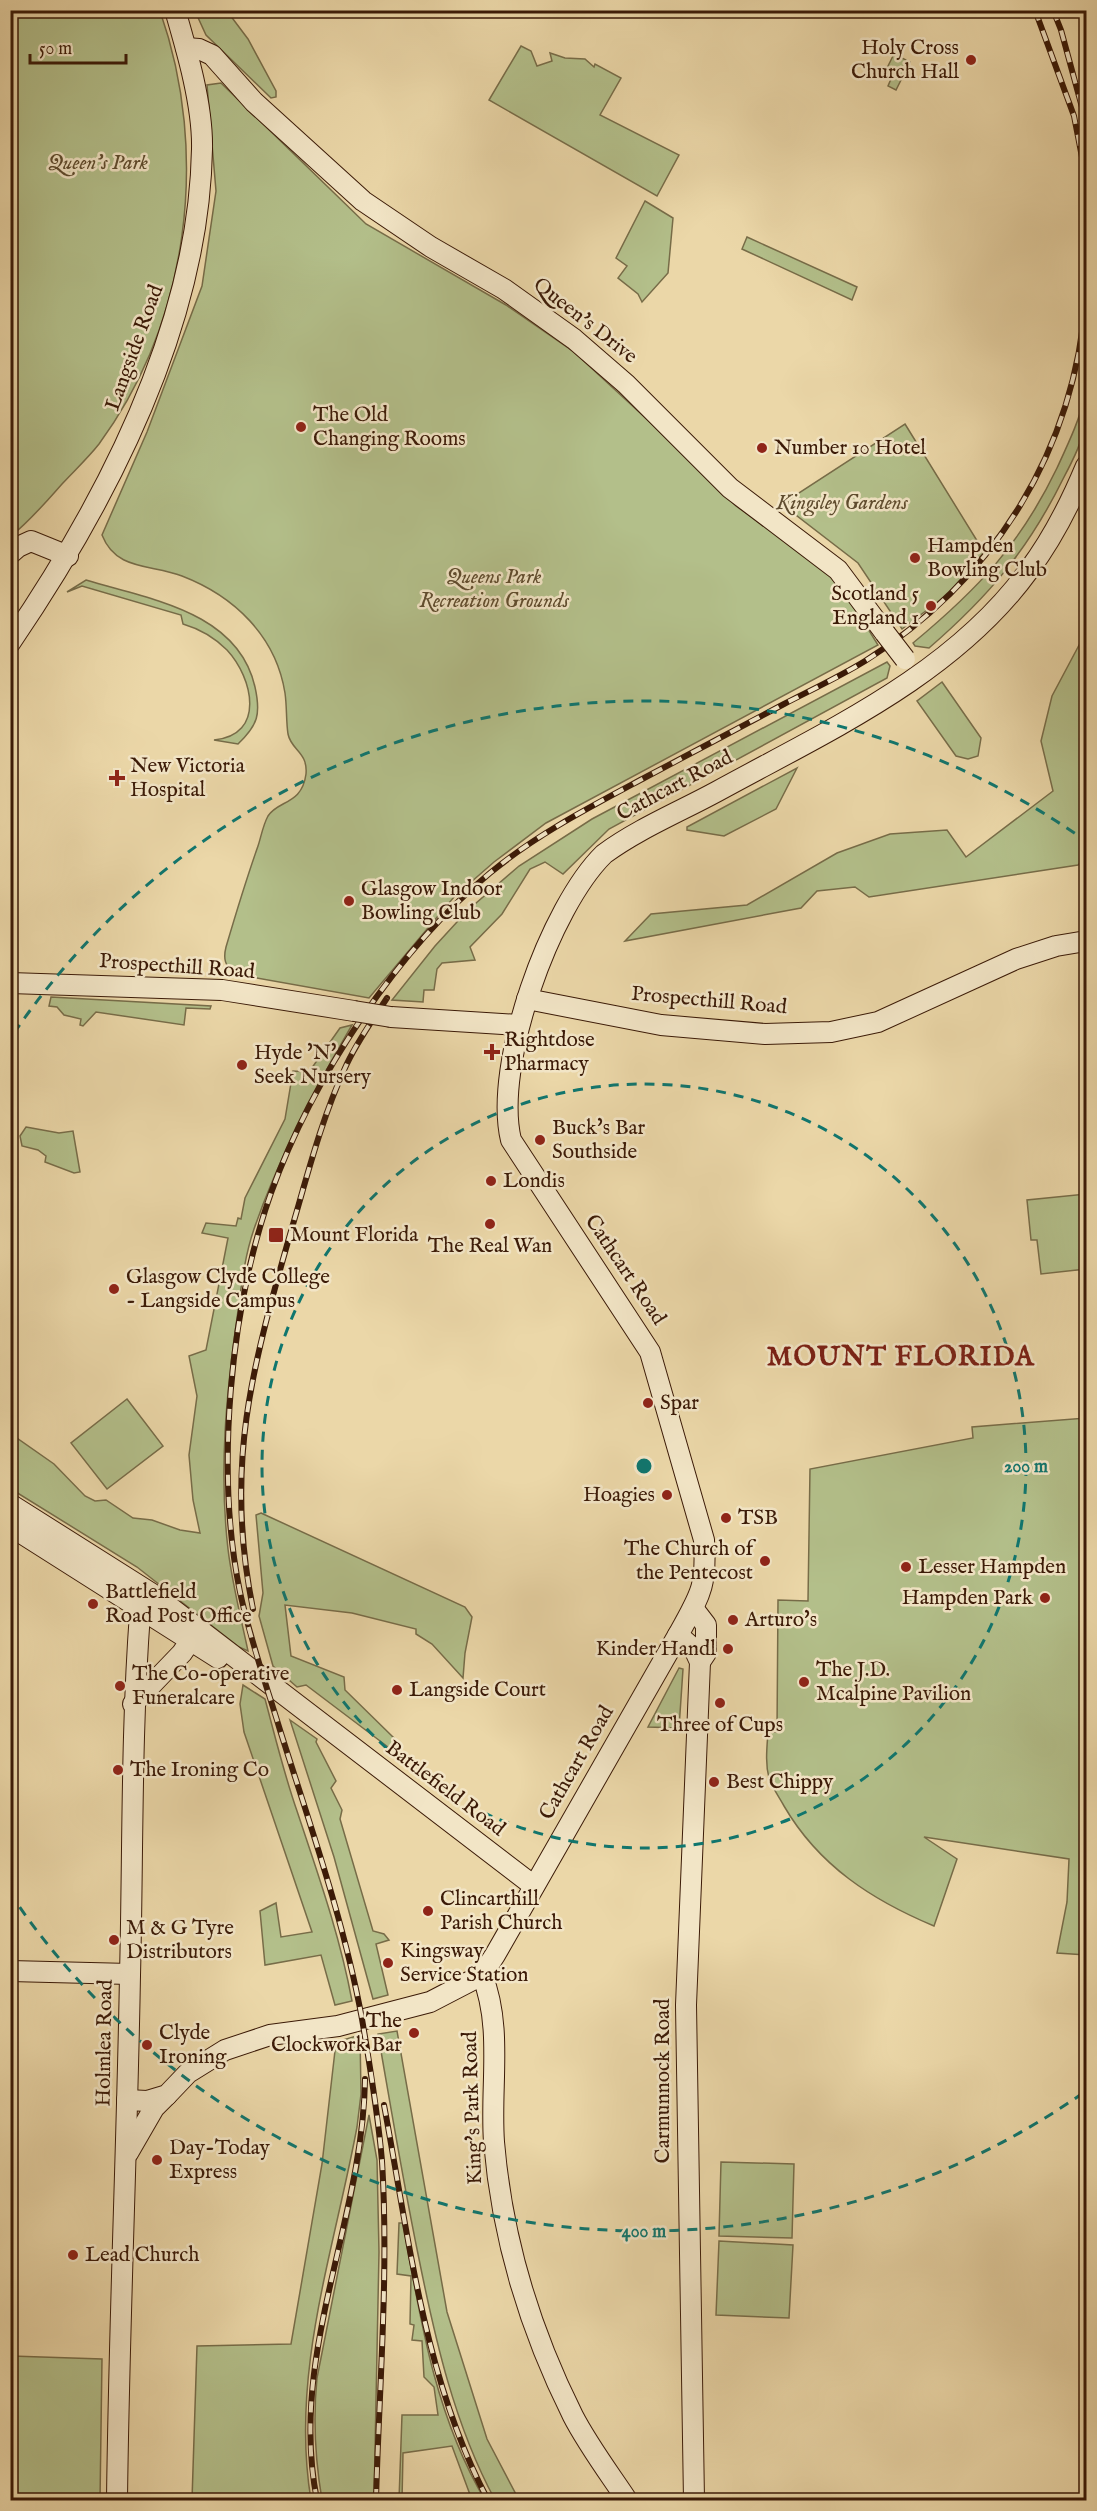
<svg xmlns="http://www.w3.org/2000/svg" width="1097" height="2511" font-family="'IM FELL English',serif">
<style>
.green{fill:#b3bf8a;stroke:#776c48;stroke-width:1.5}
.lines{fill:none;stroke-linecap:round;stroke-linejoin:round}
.secondary-casing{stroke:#3b1a07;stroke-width:22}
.secondary{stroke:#f2e5c6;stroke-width:20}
.rail-casing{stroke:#3b1a07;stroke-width:6}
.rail{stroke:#f2e5c6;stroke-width:4;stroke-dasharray:11;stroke-linecap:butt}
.secondary-bridge-casing{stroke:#3b1a07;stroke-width:22;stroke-linecap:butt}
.secondary-bridge{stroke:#f2e5c6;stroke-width:20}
.ring{fill:none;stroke:#0f766e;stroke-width:3;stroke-dasharray:10 8}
.poi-dot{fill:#8f2418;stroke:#f2e5c6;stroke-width:2}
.labels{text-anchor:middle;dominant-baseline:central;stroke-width:5;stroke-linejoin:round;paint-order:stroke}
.poi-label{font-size:21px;fill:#3b1a07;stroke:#f2e5c6;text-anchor:start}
.park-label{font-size:21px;font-style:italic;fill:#5f4c2e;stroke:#f2e5c6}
.street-label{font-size:21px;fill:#3b1a07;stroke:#f2e5c6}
.district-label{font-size:27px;font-weight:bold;letter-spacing:1.5px;fill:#7a1f14;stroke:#f2e5c6}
.centre{fill:#0f766e;stroke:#f2e5c6;stroke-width:3}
.ring-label{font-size:18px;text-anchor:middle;font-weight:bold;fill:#0f766e;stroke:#f2e5c6;stroke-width:5;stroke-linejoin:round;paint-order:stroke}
</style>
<rect width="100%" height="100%" fill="#ebd7a8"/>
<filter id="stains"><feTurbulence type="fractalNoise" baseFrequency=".00333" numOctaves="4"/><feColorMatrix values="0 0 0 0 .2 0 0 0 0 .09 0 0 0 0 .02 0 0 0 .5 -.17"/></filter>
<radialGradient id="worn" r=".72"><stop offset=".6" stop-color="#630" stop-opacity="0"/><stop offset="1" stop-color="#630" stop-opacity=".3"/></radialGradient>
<g class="green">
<path d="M11,10l149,1c50,143 29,310 -61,433 -11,14 -25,27 -37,40 -16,18 -32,37 -51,52z"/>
<path d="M195,11h32l21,28 28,52v6l-5,1 -65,-63z"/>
<path d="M521,46l10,5 6,15 15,-5 -2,-8 15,5 20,1 9,8 1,-3 26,14 -21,37 79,40 -22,41 -168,-96z"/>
<path d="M894,54l16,8 -14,28 -8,-4 3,-7 -8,-3z"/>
<path d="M221,83l145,141 140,81 68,47 77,71 85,83 85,60 23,24 34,55 -332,178 -52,39 -40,35 -85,101 -135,-24c-9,-9 -11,-15 -8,-27 10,-34 20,-67 32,-101 3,-9 5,-21 10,-30 10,-16 34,-11 38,-42 2,-22 -15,-24 -18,-40 -2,-13 -1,-27 -3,-41 -9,-57 -51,-97 -103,-117 -31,-12 -66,-5 -80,-41l45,-103 55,-146 14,-95 -9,-106z"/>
<path d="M645,201l28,17 -5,55 -26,29 -4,-8 -20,-16 9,-12 -11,-8z"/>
<path d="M747,237l110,50 -5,13 -110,-51z"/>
<path d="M1086,392c1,8 2,18 0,27 -3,22 -13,41 -23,60 -35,71 -74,117 -134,169l-14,-2 -2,-3c65,-54 107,-98 144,-175 12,-26 23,-49 29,-76z"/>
<path d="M905,424l79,128 -36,42 -46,35 -44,-66 -66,-51 -4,-12z"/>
<path d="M86,580c62,19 152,31 169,107 6,27 3,38 -17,57l-24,-4c52,-5 39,-62 13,-90 -13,-13 -27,-21 -44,-26l-2,-9 -99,-29 -15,6z"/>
<path d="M1086,632v225l-8,8 -209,32 -14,-10 -38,4 -16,17 -176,33 26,-27 96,-9 90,-52 53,-19 57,-4 19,27 87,-66 -12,-50 11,-45z"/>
<path d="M887,662l3,4 -3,12 -278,151 -46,45 -18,-12 -15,7 -28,45 -32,33 5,13 -33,3 -5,6 -3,21h-10l-1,12 -31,-2 43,-54 33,-36 51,-44 73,-47z"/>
<path d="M942,682l39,56 -3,18 -10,3 -12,-3 -39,-55z"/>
<path d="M797,768l-21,41 -52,27 -37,-6v-3z"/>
<path d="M51,997l160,9 -1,3 -24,-1 -2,17 -88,-13 -13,14 -3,-1 1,-6 -17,-4 -7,-8 -8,-1z"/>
<path d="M352,1025c-38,65 -73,132 -98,204 -10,29 -13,60 -17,89 -11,77 -18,153 -9,231 4,34 13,69 20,102l-9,-4 -102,-80 -126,-78v-55l43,30 31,32 10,5 11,-1 27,18 19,2 28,10 20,3 -7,-33 -4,-45 8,-59 -8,-40 17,-6 22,-112 -26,-5 4,-10 30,3 2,-8 3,1 4,-21 40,-79 8,-48 16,1 31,-44z"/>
<path d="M26,1127l33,6 14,-2 7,41 -6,1 -29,-11 1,-6 -8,-6 -16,-4 -2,-10z"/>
<path d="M1086,1194v43l-2,1 2,31 -45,5 -4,-34h-6l-4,-40z"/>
<path d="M127,1399l36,47 -56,43 -36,-46z"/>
<path d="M1086,1418v537l-29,-2 10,-51 2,-43 -145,-22 33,22 -23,67c-62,-26 -115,-60 -150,-120 -5,-9 -12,-19 -15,-28 -4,-15 -2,-31 -1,-46h9l1,-132 30,1 2,-132 163,-31 -1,-11z"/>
<path d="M261,1513l204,94 7,10 -7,36 -2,25 -31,-34 -16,-10v-5l-64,-16 -67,-8 6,51 53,21 1,13 49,48 -2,12 -86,-65 -9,2 -24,-21 -14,-50 4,-23 -7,-78z"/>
<path d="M679,1668l4,1 -4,59 -31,-1z"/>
<path d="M243,1685l22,14c10,37 19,75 32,112 21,63 43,125 55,190l-17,4 -14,-50 -56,10 -5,-54 16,-8 5,34 31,-5 -68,-200 -4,-28z"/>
<path d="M290,1720l27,19 -1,3 20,39 -5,7 11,22 -2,9 33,112 11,3 5,6 -13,4 12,51 -15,4 -39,-142z"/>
<path d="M397,2031l50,281 40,127 32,61h-24c-41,-76 -60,-161 -77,-246 -15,-73 -27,-146 -40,-220z"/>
<path d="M360,2035l1,59 -4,33c-23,124 -67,247 -46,373h-119l5,-154 94,-2 31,-180 14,-122z"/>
<path d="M369,2115l8,45 2,92 -5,248h-52c-7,-41 -9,-81 -5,-122z"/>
<path d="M721,2162l73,2 -2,74 -73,-2z"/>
<path d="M399,2223h4c17,95 32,193 82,277h-13l-20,-54 -49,7 -1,47h-3l3,-85h36l-4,-28 -10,-10 -2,-36 -10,-1 2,-15 -4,-1 1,-48 -14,-2z"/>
<path d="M719,2241l74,4 -4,73 -73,-3z"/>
<path d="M11,2356l91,3 -2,141h-89z"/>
</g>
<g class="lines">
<g class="secondary-casing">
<g id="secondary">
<path d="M186,48l13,1 13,6 42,47 109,99 68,46 73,42 70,50 52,45 104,104 108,82 47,63"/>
<path d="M10,554l8,-7 13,-6 37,15"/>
<path d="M10,643c97,-142 189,-320 192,-494 1,-43 -15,-98 -27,-139"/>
<path d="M10,983l212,7 132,21"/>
<path d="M527,999l134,26 104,9 66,-2 47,-10 138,-63 40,-13 30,-5"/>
<path d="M391,1017l127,8"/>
<path d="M10,1504l144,91 380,291"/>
<path d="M10,1526l208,132"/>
<path d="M693,1608l13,17v28l-6,9"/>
<path d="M678,1635l16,14 6,13 -14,343 8,495"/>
<path d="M133,1704l49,-51 15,-22"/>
<path d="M10,1971l120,3"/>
<path d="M482,1975c21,52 8,111 12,167 8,96 36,188 79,274 15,29 36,57 54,84"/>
<path d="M127,2100l20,1 20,-6 21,-22 37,-23 45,-15 68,-9 92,-24 52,-27 13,-20 183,-320c22,-40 29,-47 26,-95l-54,-188 -139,-212c-18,-75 39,-233 93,-286 34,-25 75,-42 112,-62 111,-61 237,-117 313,-222 24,-32 42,-68 57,-104"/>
<path d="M128,2153l26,-45 13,-13"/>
<path d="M117,2500c2,-175 10,-350 13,-525 3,-120 1,-241 10,-362l2,-4 19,-9"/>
</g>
</g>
<use href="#secondary" class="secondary"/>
<g class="rail-casing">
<g id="rail">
<path d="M1035,10l39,106 12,62"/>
<path d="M1053,10l8,20 25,92"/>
<path d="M253,1609c-29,-143 -1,-241 38,-378 16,-54 30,-111 54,-163 11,-25 27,-47 42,-70"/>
<path d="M384,2105c25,133 40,274 104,395"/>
<path d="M317,2500c-29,-145 46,-278 48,-421"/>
<path d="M376,2500c3,-112 13,-226 6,-339 -4,-47 -12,-95 -20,-142 -18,-98 -52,-194 -82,-289 -14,-46 -30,-91 -40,-138 -25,-121 -10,-283 31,-399 41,-114 126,-243 219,-320 47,-39 102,-67 156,-96 46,-24 92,-49 138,-73 27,-14 55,-27 81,-43 130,-82 210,-211 221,-365"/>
</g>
</g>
<use href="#rail" class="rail"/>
<g class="secondary-bridge-casing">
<g id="secondary-bridge">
<path d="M885,633l20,26"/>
<path d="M354,1011l37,6"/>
</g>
</g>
<use href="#secondary-bridge" class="secondary-bridge"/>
</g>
<g class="ring">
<circle cx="644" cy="1466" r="382"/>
<path d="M1083 2093A765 765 0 0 1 14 1899M14 1033A765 765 0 0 1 1083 839"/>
</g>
<g class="poi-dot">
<circle cx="971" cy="60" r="6"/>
<circle cx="301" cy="427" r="6"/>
<circle cx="762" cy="448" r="6"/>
<circle cx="915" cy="558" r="6"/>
<circle cx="931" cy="606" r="6"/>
<path d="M114 769h6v6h6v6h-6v6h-6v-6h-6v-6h6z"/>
<circle cx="349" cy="901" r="6"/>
<path d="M489 1043h6v6h6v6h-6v6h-6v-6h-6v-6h6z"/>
<circle cx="242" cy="1065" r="6"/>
<circle cx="540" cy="1140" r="6"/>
<circle cx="491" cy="1181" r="6"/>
<circle cx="490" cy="1224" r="6"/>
<rect x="268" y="1227" width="16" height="16" rx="3"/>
<circle cx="114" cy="1289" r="6"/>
<circle cx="648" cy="1403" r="6"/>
<circle cx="667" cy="1495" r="6"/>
<circle cx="726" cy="1518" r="6"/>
<circle cx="765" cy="1561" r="6"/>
<circle cx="906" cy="1567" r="6"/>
<circle cx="1045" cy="1598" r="6"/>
<circle cx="93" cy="1604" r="6"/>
<circle cx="733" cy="1620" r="6"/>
<circle cx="728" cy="1649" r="6"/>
<circle cx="804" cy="1682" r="6"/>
<circle cx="120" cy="1686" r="6"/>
<circle cx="397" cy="1690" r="6"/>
<circle cx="720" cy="1703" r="6"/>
<circle cx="118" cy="1770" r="6"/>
<circle cx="714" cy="1782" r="6"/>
<circle cx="428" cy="1911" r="6"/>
<circle cx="114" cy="1940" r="6"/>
<circle cx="388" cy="1963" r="6"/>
<circle cx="414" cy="2033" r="6"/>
<circle cx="147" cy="2045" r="6"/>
<circle cx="157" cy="2160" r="6"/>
<circle cx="73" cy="2255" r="6"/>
</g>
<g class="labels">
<g class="poi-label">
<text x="959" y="48" text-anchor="end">Holy Cross<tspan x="959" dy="24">Church Hall</tspan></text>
<text x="313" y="415">The Old<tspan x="313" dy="24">Changing Rooms</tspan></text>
<text x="774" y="448">Number 10 Hotel</text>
<text x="927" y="546">Hampden<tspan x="927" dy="24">Bowling Club</tspan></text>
<text x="919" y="594" text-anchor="end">Scotland 5<tspan x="919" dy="24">England 1</tspan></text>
<text x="130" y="766">New Victoria<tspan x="130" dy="24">Hospital</tspan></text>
<text x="361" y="889">Glasgow Indoor<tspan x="361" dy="24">Bowling Club</tspan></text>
<text x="504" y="1040">Rightdose<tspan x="504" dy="24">Pharmacy</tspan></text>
<text x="254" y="1053">Hyde 'N'<tspan x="254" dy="24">Seek Nursery</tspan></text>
<text x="552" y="1128">Buck's Bar<tspan x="552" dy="24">Southside</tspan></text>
<text x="503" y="1181">Londis</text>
<text x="290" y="1235">Mount Florida</text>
<text x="490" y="1246" text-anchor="middle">The Real Wan</text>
<text x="126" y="1277">Glasgow Clyde College<tspan x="126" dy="24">- Langside Campus</tspan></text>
<text x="660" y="1403">Spar</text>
<text x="655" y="1495" text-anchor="end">Hoagies</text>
<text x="738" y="1518">TSB</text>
<text x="753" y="1549" text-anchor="end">The Church of<tspan x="753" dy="24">the Pentecost</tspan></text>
<text x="918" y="1567">Lesser Hampden</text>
<text x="105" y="1592">Battlefield<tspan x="105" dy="24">Road Post Office</tspan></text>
<text x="1033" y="1598" text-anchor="end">Hampden Park</text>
<text x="745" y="1620">Arturo's</text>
<text x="716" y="1649" text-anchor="end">Kinder Handl</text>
<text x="816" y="1670">The J.D.<tspan x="816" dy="24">Mcalpine Pavilion</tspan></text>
<text x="132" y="1674">The Co-operative<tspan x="132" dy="24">Funeralcare</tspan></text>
<text x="409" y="1690">Langside Court</text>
<text x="720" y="1725" text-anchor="middle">Three of Cups</text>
<text x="130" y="1770">The Ironing Co</text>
<text x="726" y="1782">Best Chippy</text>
<text x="440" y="1899">Clincarthill<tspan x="440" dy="24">Parish Church</tspan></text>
<text x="126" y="1928">M &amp; G Tyre<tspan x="126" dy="24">Distributors</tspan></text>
<text x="400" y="1951">Kingsway<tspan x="400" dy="24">Service Station</tspan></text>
<text x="402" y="2021" text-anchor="end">The<tspan x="402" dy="24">Clockwork Bar</tspan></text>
<text x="159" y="2033">Clyde<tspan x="159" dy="24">Ironing</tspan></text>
<text x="169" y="2148">Day-Today<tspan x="169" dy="24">Express</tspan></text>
<text x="85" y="2255">Lead Church</text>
</g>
<g class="park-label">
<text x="98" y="163">Queen's Park</text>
<text x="842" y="503">Kingsley Gardens</text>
<text x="494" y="577">Queens Park<tspan x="494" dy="24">Recreation Grounds</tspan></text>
</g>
<g class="street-label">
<text transform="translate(585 321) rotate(38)">Queen's Drive</text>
<text transform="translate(135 348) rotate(-70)">Langside Road</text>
<text transform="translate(675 786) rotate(-28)">Cathcart Road</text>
<text transform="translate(177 967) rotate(4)">Prospecthill Road</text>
<text transform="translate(709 1001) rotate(5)">Prospecthill Road</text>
<text transform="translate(625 1270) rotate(56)">Cathcart Road</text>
<text transform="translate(577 1763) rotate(-60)">Cathcart Road</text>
<text transform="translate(445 1789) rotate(37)">Battlefield Road</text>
<text transform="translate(105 2043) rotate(-89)">Holmlea Road</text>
<text transform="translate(663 2081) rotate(-90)">Carmunnock Road</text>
<text transform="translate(473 2108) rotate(-92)">King's Park Road</text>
</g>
<g class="district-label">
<text x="901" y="1358">MOUNT FLORIDA</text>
</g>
</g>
<circle cx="644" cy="1466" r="9" class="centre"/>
<g class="ring-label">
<text x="1026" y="1472">200 m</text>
<text x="644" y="2237">400 m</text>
</g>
<rect width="1097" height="2511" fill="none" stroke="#ebd7a8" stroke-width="36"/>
<rect x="12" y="12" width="1073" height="2487" fill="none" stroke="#3b1a07" stroke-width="3"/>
<rect x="18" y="18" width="1061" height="2475" fill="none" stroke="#3b1a07" stroke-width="1.5"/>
<path d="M30 54v9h96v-9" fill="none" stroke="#3b1a07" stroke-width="3"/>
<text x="39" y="54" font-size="18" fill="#3b1a07" stroke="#f2e5c6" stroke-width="4.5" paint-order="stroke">50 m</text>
<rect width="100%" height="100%" filter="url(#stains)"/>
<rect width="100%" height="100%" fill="url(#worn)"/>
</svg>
